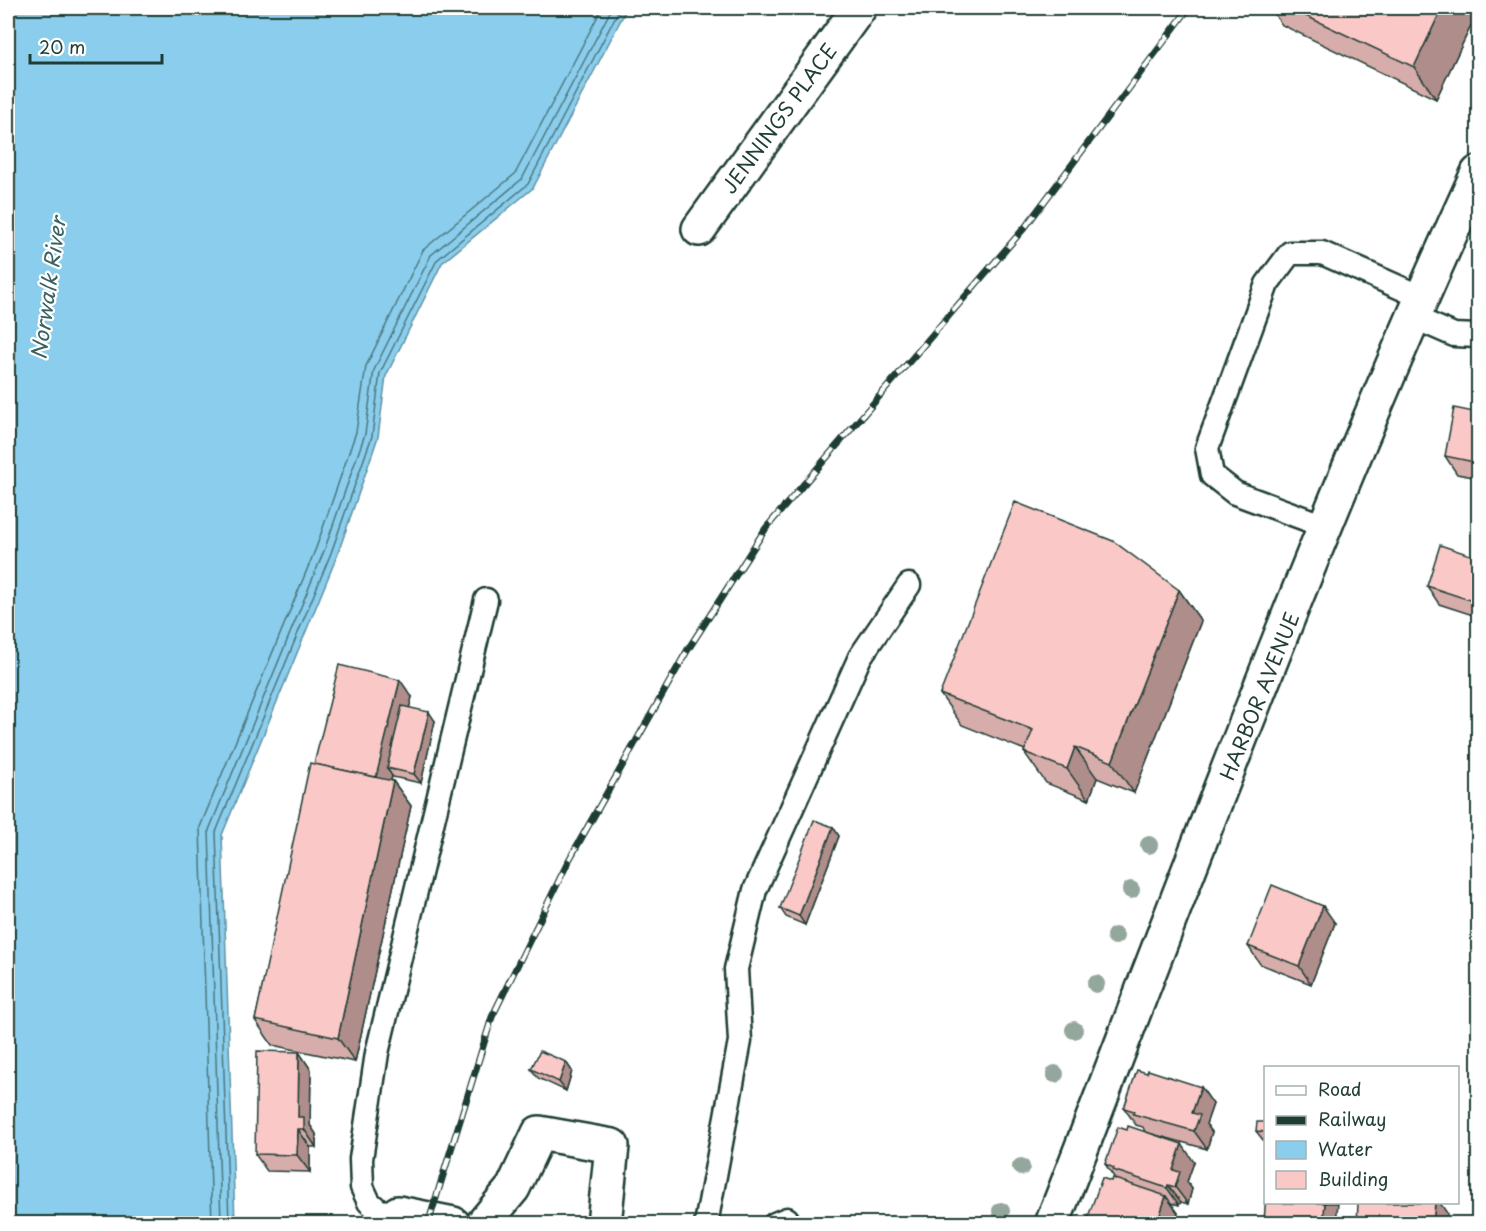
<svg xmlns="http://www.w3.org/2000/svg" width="1486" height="1231" font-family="'Playpen Sans',sans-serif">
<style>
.water{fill:#8bcdec;stroke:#6093a2;stroke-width:1.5}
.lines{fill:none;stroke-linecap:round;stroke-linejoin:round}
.shore{stroke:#4a777e;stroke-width:1.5}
.service-casing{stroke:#1f3d34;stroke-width:27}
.minor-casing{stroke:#1f3d34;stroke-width:38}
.secondary-casing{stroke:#1f3d34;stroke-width:38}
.service{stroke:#fff;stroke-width:22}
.minor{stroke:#fff;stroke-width:33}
.secondary{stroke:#fff;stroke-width:33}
.rail-casing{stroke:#1f3d34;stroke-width:7}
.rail{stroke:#fff;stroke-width:4.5;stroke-dasharray:14;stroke-linecap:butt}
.tree{fill:#94a79d}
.wall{fill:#d7adab;stroke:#1f3d34;stroke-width:1.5}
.shaded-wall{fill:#af8d8b;stroke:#1f3d34;stroke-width:1.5}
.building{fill:#fac9c7;stroke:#1f3d34;stroke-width:1.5}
.labels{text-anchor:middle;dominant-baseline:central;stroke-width:4.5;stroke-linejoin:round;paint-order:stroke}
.street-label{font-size:20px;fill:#1f3d34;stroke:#fff}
.water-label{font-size:21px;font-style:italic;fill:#3a6162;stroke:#fff}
</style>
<rect width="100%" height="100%" fill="#fff"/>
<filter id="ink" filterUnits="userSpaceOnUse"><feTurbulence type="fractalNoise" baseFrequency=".0167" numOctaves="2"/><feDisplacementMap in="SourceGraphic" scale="12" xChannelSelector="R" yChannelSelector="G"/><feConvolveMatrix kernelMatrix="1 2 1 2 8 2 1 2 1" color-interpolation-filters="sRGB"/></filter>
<g filter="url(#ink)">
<path class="water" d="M8,8h619l-94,180 -91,75 -56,113 -8,61 -41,119 -115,279 13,388h-227z"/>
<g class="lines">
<g class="shore">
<path d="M212,1224l-12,-397 116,-279 40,-116 10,-66 57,-116 92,-76 87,-166"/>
<path d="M221,1224l-12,-394 115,-279 41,-117 9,-64 57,-115 91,-76 90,-171"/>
<path d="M229,1224l-13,-392 115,-279 41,-117 8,-63 57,-113 91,-76 92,-176"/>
</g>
<g class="service-casing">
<g id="service">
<path d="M1413,317l41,18 24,1"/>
<path d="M1327,527l-92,-34 -23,-18 -5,-27 60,-164 23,-31h32l99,44"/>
<path d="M398,1213l-19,-2 -10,-9 -7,-15 -1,-28 16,-106 109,-453"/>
<path d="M706,1224l34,-183 -4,-72 19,-79 105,-233 49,-72"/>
<path d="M775,1224l12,-5"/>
</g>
</g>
<g class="minor-casing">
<g id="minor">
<path d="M699,229l160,-221"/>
<path d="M398,1213l55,11"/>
<path d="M483,1224l30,-36 26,-55 73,13 -8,78"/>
</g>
</g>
<g class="secondary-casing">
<path id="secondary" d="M1052,1224c137,-352 268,-708 426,-1051"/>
</g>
<use href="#service" class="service"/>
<use href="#minor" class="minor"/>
<use href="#secondary" class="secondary"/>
<g class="rail-casing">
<path id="rail" d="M428,1224l64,-207 77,-157 118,-209 79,-123 260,-302 163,-218"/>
</g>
<use href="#rail" class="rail"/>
</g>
<g class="tree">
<circle cx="1149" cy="845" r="9"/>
<circle cx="1131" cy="890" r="9"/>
<circle cx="1115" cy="936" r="9"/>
<circle cx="1096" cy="984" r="9"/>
<circle cx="1074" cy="1030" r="9"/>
<circle cx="1055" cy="1074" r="9"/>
<circle cx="1021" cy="1167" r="9"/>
<circle cx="1001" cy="1211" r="9"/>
</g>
<g class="wall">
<path d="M1270,8h209v1l-43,90 -154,-74z"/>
<path d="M1479,413v65l-22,-4 -12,-18z"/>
<path d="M1479,558v59l-40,-13 -12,-18z"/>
<path d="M1179,590l22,31 -67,172 -37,-15 -8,22 -43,-17 -22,-31 1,-2 -63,-25 -22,-31z"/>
<path d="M412,697l-3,11 26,13 -14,62 -28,-6 -1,-1 -1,4 2,1 18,25 -56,256 -83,-17 -17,-25 59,-256z"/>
<path d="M833,827l6,9 -34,89 -19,-8 -6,-9z"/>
<path d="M1335,923l-24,61 -51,-20 -12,-18z"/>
<path d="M299,1052l12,18 -1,55 6,9v13h-6v25l-43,-1 -12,-17z"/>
<path d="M566,1062l6,9 -6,20 -28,-13 -7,-9z"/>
<path d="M1201,1087l12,17 -7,20 6,8 -5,17 -62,-17 -2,-5 -7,-2 -12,-17z"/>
<path d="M1266,1122v18h-3l-7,-9z"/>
<path d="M1127,1130l67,32 -7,20 5,7 -4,15 -7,-2 -2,3 -9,-2 8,10 -3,11h-82l-5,-7 23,-36 5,-1 -11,-16z"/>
</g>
<g class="shaded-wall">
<path d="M1442,8h37v1l-43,90 -22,-32z"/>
<path d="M1179,590l22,31 -67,172 -22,-31z"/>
<path d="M400,680l12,17 -18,73 -7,-2 5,8 -5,20 -12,-17z"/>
<path d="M429,712l6,9 -14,62 -7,-9z"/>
<path d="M1075,747l22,31 -8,22 -22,-31z"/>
<path d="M393,781l18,25 -56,256 -17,-24z"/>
<path d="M833,827l6,9 -34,89 -6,-9z"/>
<path d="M1323,906l12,17 -24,61 -12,-18z"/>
<path d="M299,1052l12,18 -1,55 6,9v13l-12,-18 -6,-12z"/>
<path d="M566,1062l6,9 -6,20 -7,-9z"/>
<path d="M1201,1087l12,17 -7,20 6,8 -5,17 -13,-18 -2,-18z"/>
<path d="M298,1129l12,18v25l-13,-17z"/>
<path d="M1182,1144l12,18 -7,20 5,7 -4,15 -13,-17 -2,-17z"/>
<path d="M1168,1185l13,17 -2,3 -12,-17z"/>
<path d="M1166,1196l12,17 -3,11h-18z"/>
<path d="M1325,1203h13l-2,21h-13z"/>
<path d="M1435,1203h5l7,10 -1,11h-13z"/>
</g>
<g class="building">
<path d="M1289,8h153l-28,59z"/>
<path d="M1454,408l25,5v50l-34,-7z"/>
<path d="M1015,502l98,39 66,49 -67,172 -37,-15 -8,22 -43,-17 9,-22 -93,-36z"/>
<path d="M1440,545l39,13v45l-52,-17z"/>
<path d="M339,665l61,15 -24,97 -62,-13z"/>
<path d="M402,706l27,6 -15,62 -27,-6z"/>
<path d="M310,763l83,18 -55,257 -83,-18z"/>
<path d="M814,820l19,7 -34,89 -19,-8z"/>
<path d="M1272,885l51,21 -24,60 -51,-20z"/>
<path d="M257,1051l42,1 -1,65h6v12h-6l-1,26 -42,-1z"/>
<path d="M540,1051l26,11 -7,20 -28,-13z"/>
<path d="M1137,1070l10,3 1,-3 53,17 -9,26 8,2 -6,16 -61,-17 1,-3 -10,-3z"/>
<path d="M1257,1122h9v10l-10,-1z"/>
<path d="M1128,1126l54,18 -9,26 7,2 -5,15 -7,-2 -1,3 -54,-18 1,-2 -9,-4 13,-37 9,3z"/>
<path d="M1102,1178l9,3 1,-3 54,18 -9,28h-51l-18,-7z"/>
<path d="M1266,1190v13h59l-2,21h-59z"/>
<path d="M1358,1203h77l-2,21h-76z"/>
<path d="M1475,1217h4v7h-5z"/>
</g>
</g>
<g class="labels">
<g class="street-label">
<text transform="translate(779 118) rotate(-54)">JENNINGS PLACE</text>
<text transform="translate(1259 696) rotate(-68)">HARBOR AVENUE</text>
</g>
<g class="water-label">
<text transform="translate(47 288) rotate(-82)">Norwalk River</text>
</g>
</g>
<rect width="1486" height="1231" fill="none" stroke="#fff" stroke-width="30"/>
<rect x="15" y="15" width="1456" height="1201" fill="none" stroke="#1f3d34" stroke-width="2" filter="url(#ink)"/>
<rect x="1264" y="1066" width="195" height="138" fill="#ffffff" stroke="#a5b1ae" stroke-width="1.5"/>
<rect x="1276" y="1086" width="30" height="9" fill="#ffffff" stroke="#a5b1ae" stroke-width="1.5"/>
<text x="1318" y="1096" font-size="18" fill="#1f3d34">Road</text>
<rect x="1276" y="1116" width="30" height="9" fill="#1f3d34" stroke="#a5b1ae" stroke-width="1.5"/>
<text x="1318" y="1126" font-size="18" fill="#1f3d34">Railway</text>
<rect x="1276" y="1141" width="30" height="18" fill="#8bcdec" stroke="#a5b1ae" stroke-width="1.5"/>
<text x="1318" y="1156" font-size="18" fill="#1f3d34">Water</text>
<rect x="1276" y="1171" width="30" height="18" fill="#fac9c7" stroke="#a5b1ae" stroke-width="1.5"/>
<text x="1318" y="1186" font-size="18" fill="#1f3d34">Building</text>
<path d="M30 54v9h132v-9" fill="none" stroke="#1f3d34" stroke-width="3"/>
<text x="39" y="54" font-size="18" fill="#1f3d34" stroke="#ffffff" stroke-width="4.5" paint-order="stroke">20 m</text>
</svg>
